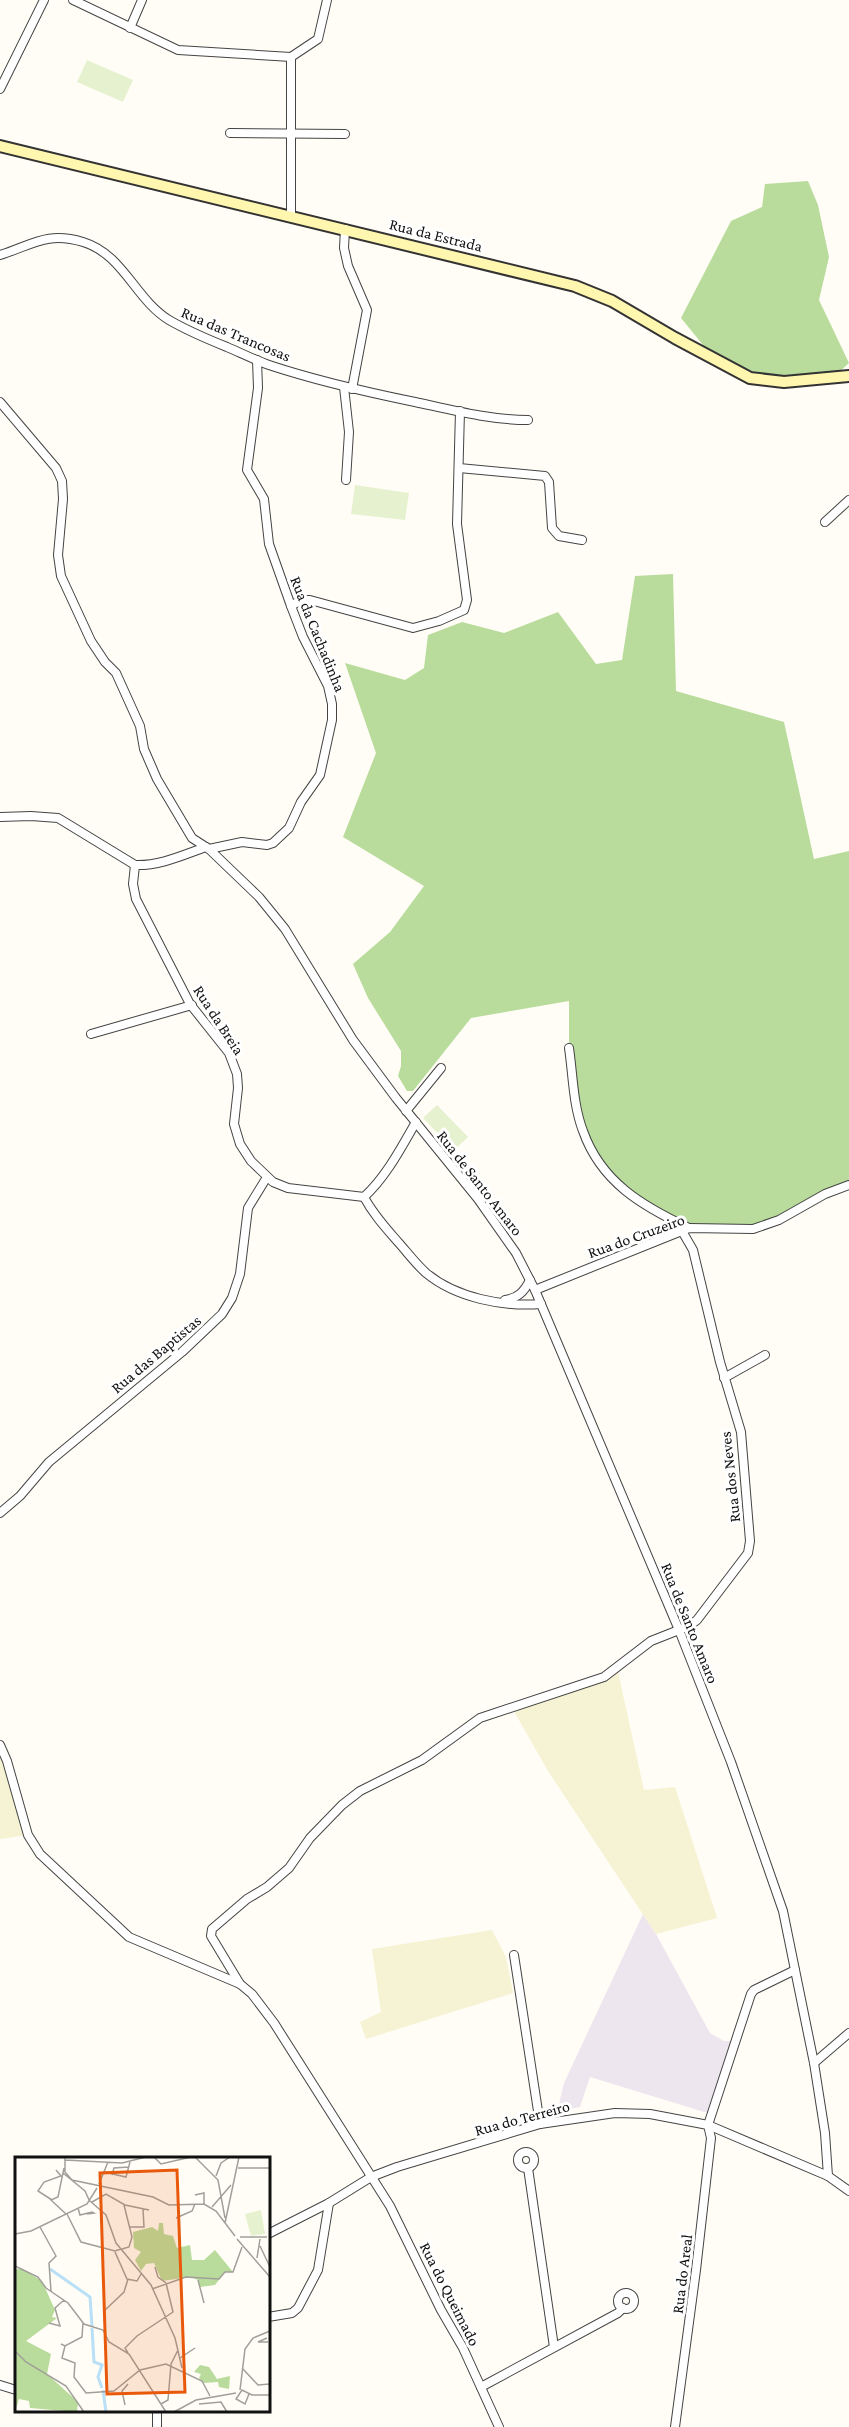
<svg xmlns="http://www.w3.org/2000/svg" width="849" height="2427" font-family="'Crimson Pro',serif">
<style>
.industrial{fill:#eee6ef}
.farmland{fill:#f6f3d4}
.forest{fill:#b9dc9c}
.pitch{fill:#e6f2cf}
.lines{fill:none;stroke-linecap:round;stroke-linejoin:round}
.minor-casing{stroke:#444;stroke-width:10}
.secondary-casing{stroke:#333;stroke-width:14}
.minor{stroke:#fff;stroke-width:8}
.secondary{stroke:#fff6b0;stroke-width:10}
.labels{text-anchor:middle;dominant-baseline:central;stroke-width:6;stroke-linejoin:round;paint-order:stroke}
.street-label{font-size:16px;fill:#111;stroke:#fff}
.inset-river{fill:none;stroke:#b9e0f7;stroke-width:3}
.inset-road{fill:none;stroke:#a09f9a;stroke-width:1.5}
.view{fill:#e8590c;fill-opacity:0.15;stroke:#e8590c;stroke-width:3}
.inset-edge{fill:none;stroke:#111;stroke-width:3}
</style>
<rect width="100%" height="100%" fill="#fffdf5"/>
<path class="industrial" d="M643,1914l13,20 54,99 14,8h11l-22,71h-9l-114,-35 -10,30 -23,5 7,-29z"/>
<g class="farmland">
<path d="M618,1672l26,118 31,-3 42,131 -61,16 -108,-163 -37,-65z"/>
<path d="M0,1745l28,90 -28,4z"/>
<path d="M492,1930l14,27 7,36 -147,46 -6,-17 21,-10 -9,-63z"/>
</g>
<g class="forest">
<path d="M808,181l10,24 11,52 -10,43 30,63 -14,13 -56,5 -67,-25 -31,-38 50,-97 31,-14 3,-23z"/>
<path d="M673,574l3,117 108,31 30,137 35,-8v334l-96,44 -64,-1 -71,-43 -36,-55 -13,-82v-47l-98,17 -58,73h-6l-9,-15 3,-10v-15l-33,-53 -15,-34 37,-32 34,-46 -81,-49 33,-84 -31,-90 60,17 19,-12 4,-33 34,-13 42,11 54,-21 38,52 26,-4 13,-84z"/>
</g>
<g class="pitch">
<path d="M87,60l46,20 -10,22 -46,-20z"/>
<path d="M355,485l54,8 -4,27 -54,-6z"/>
<path d="M437,1105l31,32 -14,13 -31,-32z"/>
</g>
<g class="lines">
<g class="minor-casing">
<g id="minor">
<path d="M73,0l105,50 113,7 27,-18 9,-39"/>
<path d="M130,28l12,-28"/>
<path d="M0,89l44,-89"/>
<path d="M230,133l115,1"/>
<path d="M291,216v-159"/>
<path d="M345,229l-1,19 4,18 19,44 -15,79"/>
<path d="M0,255c32,-10 47,-24 83,-13 40,12 52,57 86,78 19,11 38,19 58,27 14,6 28,13 42,18 48,16 97,27 146,37 37,8 75,18 113,18"/>
<path d="M344,387l5,45 -3,48"/>
<path d="M0,402l56,66 6,13 1,18 -5,56 3,21 30,65 14,21 11,11 24,53 4,23 13,30 35,59 17,11 50,48 26,32 68,111 43,58 82,101 38,54 19,37 144,340 52,132 52,149 31,152 11,70 3,43"/>
<path d="M459,468l86,8 4,6 3,46 7,8 23,4"/>
<path d="M825,522l24,-22"/>
<path d="M291,606l10,-6h9l103,28 26,-7 25,-11 3,-10 -10,-76 3,-113"/>
<path d="M0,817l31,-1 27,2 77,47c25,1 48,-10 71,-18"/>
<path d="M209,849l33,-7 25,3 6,-2 16,-15 12,-26 19,-27 12,-55v-16l-4,-18 -25,-49 -12,-31 -22,-62 -5,-45 -17,-29 11,-82 -1,-28"/>
<path d="M135,865l-2,19 3,15 54,105 39,49 8,21 1,14 -4,36 6,20 11,17 22,21 15,6 76,9c22,-20 37,-49 52,-75"/>
<path d="M91,1034l101,-29"/>
<path d="M569,1048c4,27 4,57 14,83 18,51 59,75 106,97"/>
<path d="M406,1111l35,-43"/>
<path d="M364,1197c9,17 21,30 34,45 9,10 18,22 28,31 30,25 77,34 115,31"/>
<path d="M535,1290l154,-62 64,1 26,-9 46,-26 24,-9"/>
<path d="M505,1300c13,-2 19,-8 25,-20"/>
<path d="M724,1378l41,-23"/>
<path d="M0,1513l20,-17 29,-34 133,-110 40,-38 10,-16 8,-24 8,-66 19,-31"/>
<path d="M0,1745l7,16 21,74 12,19 89,83 111,47 12,10 22,29 116,183 51,104 22,38 36,79"/>
<path d="M514,1955l26,169"/>
<path d="M240,1984l-29,-48 1,-7 35,-30 20,-12 22,-19 21,-30 32,-33 18,-14 62,-31 58,-42 124,-41 47,-36 38,-15 8,-6 51,-67 2,-12 -9,-109 -21,-70 -27,-112 -11,-19"/>
<path d="M814,2063l35,-30"/>
<circle cx="526" cy="2160" r="8"/>
<path d="M528,2168l26,179"/>
<path d="M268,2234l61,-31 42,-26 26,-10 143,-43 75,-11 35,1 58,11 120,51 21,15"/>
<circle cx="626" cy="2301" r="8"/>
<path d="M268,2317l24,-4 6,-5 20,-38 11,-67"/>
<path d="M0,2385l16,5"/>
<path d="M481,2387l137,-74 5,-5"/>
<path d="M157,2410v17"/>
<path d="M675,2427l21,-157 15,-132 -3,-13 43,-131 3,-4 41,-20"/>
</g>
</g>
<g class="secondary-casing">
<path id="secondary" d="M0,146l575,140 37,15 63,37 75,40 34,4 65,-6"/>
</g>
<use href="#minor" class="minor"/>
<use href="#secondary" class="secondary"/>
</g>
<g class="labels">
<g class="street-label">
<text transform="translate(436 235) rotate(14)">Rua da Estrada</text>
<text transform="translate(236 334) rotate(23)">Rua das Trancosas</text>
<text transform="translate(318 634) rotate(68)">Rua da Cachadinha</text>
<text transform="translate(219 1020) rotate(57)">Rua da Breia</text>
<text transform="translate(480 1183) rotate(52)">Rua de Santo Amaro</text>
<text transform="translate(636 1236) rotate(-20)">Rua do Cruzeiro</text>
<text transform="translate(156 1354) rotate(-40)">Rua das Baptistas</text>
<text transform="translate(730 1477) rotate(-96)">Rua dos Neves</text>
<text transform="translate(690 1623) rotate(68)">Rua de Santo Amaro</text>
<text transform="translate(522 2118) rotate(-15)">Rua do Terreiro</text>
<text transform="translate(682 2274) rotate(-83)">Rua do Areal</text>
<text transform="translate(450 2294) rotate(63)">Rua do Queimado</text>
</g>
</g>
<g transform="translate(15 2157)">
<rect width="255" height="255" fill="#fffdf5"/>
<path d="M144,66h4l1,11 9,2 4,12 13,-3 2,15h12l11,-10 18,22h-8l-10,13 -15,2 -2,-7 -8,-3 -28,4 -8,-18 -8,1 -5,7 -6,-11 6,-8 -7,-4 -1,-16 19,-5 6,4zM6,111l21,13 13,29 -3,7 5,1 -31,23 25,13 -4,20 31,28 -1,10 -47,-4 -1,-7 -10,-2 -4,13v-142zM185,208l9,2 8,12 13,-3 -1,13 -10,-2 -1,-5 -14,1 -5,-5 2,-4 -7,-2z" fill="#b9dc9c"/>
<path d="M246,53l4,24 -14,2 -6,-22z" fill="#e6f2cf"/>
<path class="inset-river" d="M35,112l40,28 2,29M77,171l2,34 8,3 -4,12 4,11M88,233l3,22"/>
<path class="inset-road" d="M50,0v15l7,8 81,17 16,8 35,-1 12,7 19,25M139,0l7,7 30,-7M180,0l23,23 7,38M50,3l57,3 24,-6M49,11l-6,29 -7,3 15,14M223,11h32M89,15l22,5 4,-15M48,16l22,18 5,11M97,18l2,-7 15,-1M201,19l5,-13 9,-6M84,27l9,-22M180,38l9,-2v11M37,43l-14,-9 6,-9 17,-6 -5,-6M75,44l16,14 10,28 35,42 24,53 7,30M77,45l14,-8 19,11 24,5M197,50l19,-22M63,51l2,7 12,-3 2,1 -7,1M52,57l14,28 34,9 6,-2M161,61l16,-7 3,-7M210,66l14,-66M25,70l16,29 -7,7 2,28M114,70h15l-1,-18M0,77l16,-3 56,-27 10,-16M225,80h27M222,82l33,38M245,89l10,21M107,92l7,-2 3,-10 -8,-32M100,95l12,27 10,2 4,-7M242,101l3,-19M0,109l23,11 8,11 22,15 16,21 19,6 6,12 20,12 37,58M140,110l3,10 8,6M183,123l6,23M137,132l34,-12 33,2 6,-7h8l9,-25M34,166l11,3 -5,-18 9,-8M90,173l-1,-19 20,-19 4,-13M252,181l-9,4h10M46,187l4,2 17,-9 1,-14M50,189l-3,12 13,5 -1,14 12,16 28,-2 26,-21 26,-6 36,17 8,15M0,194l11,11 40,24 18,26M113,196l-3,-5 12,-12 36,-24 -7,-29M165,201l15,-10M227,211l16,17 12,-1M225,233l5,-41 8,-11 17,-7M234,237l-4,10 -9,-5 6,-9 10,5h18M146,247l7,-4 3,-36 7,-14M184,247l22,-2 6,10M110,248l-3,-14 6,-7M159,255l22,-12 40,-7"/>
<path class="view" d="M162,13l8,222 -78,2 -7,-221z"/>
<rect width="255" height="255" class="inset-edge"/>
</g>
</svg>
